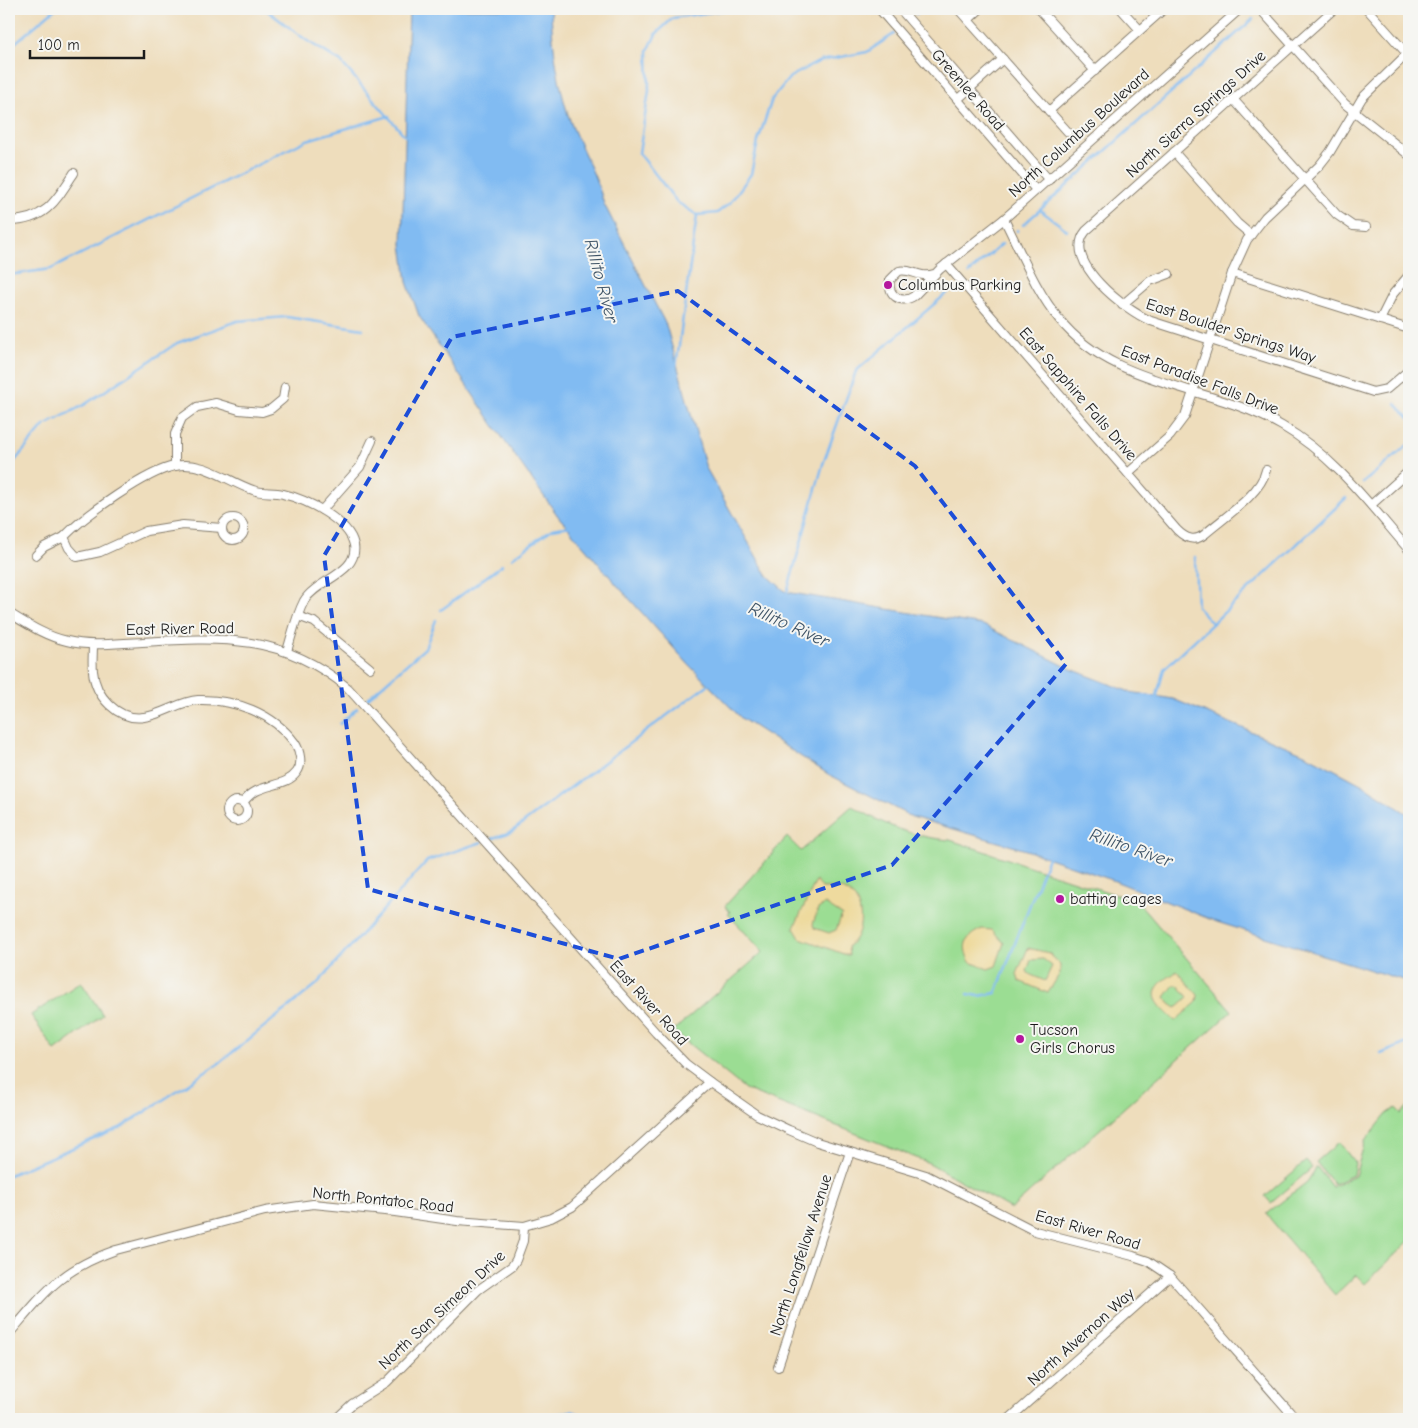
<svg xmlns="http://www.w3.org/2000/svg" width="1418" height="1428" font-family="'Comic Neue',sans-serif">
<style>
.green{fill:#9bdd93;stroke:#5c7c58}
.sand{fill:#eeda9e;stroke:#857b5d;fill-rule:evenodd}
.water{fill:#81bbf2;stroke:#4e6c87}
.lines{fill:none;stroke-linecap:round;stroke-linejoin:round}
.stream{stroke:#81bbf2;stroke-width:2.5}
.minor-casing{stroke:#857c6c;stroke-width:10}
.minor{stroke:#fff;stroke-width:8}
.marked{fill:none;stroke:#1d4ed8;stroke-width:4;stroke-dasharray:10 6;stroke-linejoin:round}
.poi-dot{fill:#b5179e;stroke:#f6f6f2;stroke-width:2}
.labels{text-anchor:middle;dominant-baseline:central;stroke-width:4;stroke-linejoin:round;paint-order:stroke}
.street-label{font-size:16px;fill:#1c1c1c;stroke:#f6f6f2}
.poi-label{font-size:16px;fill:#1c1c1c;stroke:#f6f6f2;text-anchor:start}
.water-label{font-size:18px;font-style:italic;fill:#3f5467;stroke:#f6f6f2}
</style>
<rect width="100%" height="100%" fill="#f6f6f2"/>
<filter id="ink" filterUnits="userSpaceOnUse"><feTurbulence type="fractalNoise" baseFrequency=".02" numOctaves="2"/><feDisplacementMap in="SourceGraphic" scale="10" xChannelSelector="R" yChannelSelector="G"/><feConvolveMatrix kernelMatrix="1 2 1 2 8 2 1 2 1" color-interpolation-filters="sRGB"/></filter>
<filter id="wash" filterUnits="userSpaceOnUse"><feTurbulence type="fractalNoise" baseFrequency=".0096" numOctaves="4" result="noise"/><feDisplacementMap in="SourceGraphic" scale="20" xChannelSelector="R" yChannelSelector="G"/><feGaussianBlur stdDeviation="1.12" result="paint"/><feColorMatrix in="noise" values="0 0 0 0 0 0 0 0 0 0 0 0 0 0 0 0 0 1.4 0 .05"/><feComposite in="paint" operator="in"/></filter>
<g filter="url(#wash)">
<rect width="100%" height="100%" fill="#eeddbc"/>
<g class="green">
<path d="M852,806c33,19 59,31 98,34l188,62 94,109 -221,198 -82,-46 -184,-74 -72,-58 90,-79 -35,-38 2,-2 -5,-6 62,-69 14,14z"/>
<path d="M81,982l22,33 -48,36 -24,-36z"/>
<path d="M1409,1105v136l-44,43 -9,-9 -21,20 -69,-81 41,-32 10,-15 15,20 23,-11 10,-35 22,-27 9,-6 5,6z"/>
<path d="M1339,1142l16,21 -2,12 -19,9 -18,-22z"/>
<path d="M1306,1161l6,7 -41,35 -6,-7z"/>
</g>
<g class="sand">
<path d="M816,880l6,8c8,0 16,-1 24,3 19,10 19,44 2,55l1,10 -49,-18 -6,-10zM825,904l17,11 -6,15 -7,3 -15,-5 -1,-4 5,-15z"/>
<path d="M982,929l10,1 12,13 -8,23 -8,3 -18,-7c-9,-16 -5,-26 12,-33z"/>
<path d="M1028,948l21,5 11,12v8l-12,20 -29,-12 -2,-7zM1043,959l9,7 -7,15 -16,-7 -2,-3 4,-11z"/>
<path d="M1177,971l21,24 -1,7 -22,19c-11,-12 -31,-24 -12,-40 5,-4 10,-6 14,-10zM1174,985h4l10,12 -12,11 -6,-4 -5,-7z"/>
</g>
<path class="water" d="M409,9h142c1,36 8,83 21,117 11,26 25,51 32,78l62,121 40,143 61,107 19,17 197,33 88,44 59,23 43,7 134,56 56,30 46,30v167l-192,-60 -102,-41 -89,-31 -114,-33 -84,-43 -87,-56 -51,-52 -74,-82 -58,-68 -52,-73 -87,-127 -12,-34 -5,-38z"/>
<g class="lines">
<g class="stream">
<path d="M265,9l41,31 35,22 64,74"/>
<path d="M731,9l-58,9 -17,16 -8,17 1,40 -10,62 38,49 20,13 20,-2 13,-10 21,-29 7,-33 14,-42 18,-22 30,-16 47,-9 27,-18"/>
<path d="M916,14l6,-5"/>
<path d="M9,48l46,-39"/>
<path d="M1040,210l27,20"/>
<path d="M1023,225l230,-206"/>
<path d="M1017,231v-1"/>
<path d="M969,273l33,-29"/>
<path d="M9,275l42,-6 256,-129 82,-24"/>
<path d="M676,367l21,-152"/>
<path d="M1396,404l13,14"/>
<path d="M9,468l35,-42 40,-21 93,-62 60,-22 50,-4 76,12"/>
<path d="M1363,483l46,-39"/>
<path d="M1195,557l2,50 15,16"/>
<path d="M512,558l40,-29 19,-3"/>
<path d="M786,596l37,-132 33,-93 97,-83"/>
<path d="M441,610l61,-45"/>
<path d="M367,699l58,-51 11,-28"/>
<path d="M1156,699l8,-30 182,-171"/>
<path d="M340,724l17,-16"/>
<path d="M487,840l24,-8 198,-148"/>
<path d="M968,994l11,2 17,-3 53,-138"/>
<path d="M1381,1054l28,-12"/>
<path d="M9,1175l111,-47 98,-64 98,-79 111,-124 55,-19"/>
<path d="M538,1419l33,-8 22,8"/>
</g>
</g>
</g>
<g filter="url(#ink)">
<g class="lines">
<g class="minor-casing">
<g id="minor">
<path d="M879,9l157,181"/>
<path d="M900,9l149,171"/>
<path d="M958,9l110,123"/>
<path d="M1039,9l56,62"/>
<path d="M1121,9l19,21"/>
<path d="M1260,9l85,95 64,51"/>
<path d="M1334,9l-248,222c-25,30 40,80 65,90l222,71 14,-3 22,-19"/>
<path d="M1367,9l42,47"/>
<path d="M968,20l12,-11"/>
<path d="M958,99l45,-40"/>
<path d="M1233,99l104,116 16,11 13,1"/>
<path d="M1049,111l115,-102"/>
<path d="M1174,152l63,71 14,12"/>
<path d="M1004,219c17,33 31,71 55,100 55,69 151,65 223,107 52,30 88,79 127,124"/>
<path d="M9,221c36,0 47,-20 65,-48"/>
<path d="M946,264l231,266c9,9 18,12 28,4 18,-16 56,-40 61,-64"/>
<path d="M1232,273l177,56"/>
<path d="M934,274c-14,5 -23,-6 -35,-3l-9,9c-3,15 11,25 24,16l26,-27 64,-50 236,-210"/>
<path d="M1122,305l28,-24 19,-7"/>
<path d="M1380,320l13,-26 16,-19"/>
<path d="M175,466v-32l7,-16 15,-11 19,-4 23,7 23,2 9,-3 12,-10 2,-12"/>
<path d="M1128,473l42,-37 15,-20 47,-143 15,-33 18,-23 54,-51 11,-14 32,-54 47,-46"/>
<path d="M1371,505l38,-34"/>
<path d="M322,510l38,-43 12,-26"/>
<circle cx="233" cy="529" r="11"/>
<path d="M222,528l-39,-3 -37,6 -46,21 -23,5 -8,-9 -5,-11c20,-21 83,-66 111,-71 29,-6 53,16 78,24 9,4 20,1 30,4 22,5 66,26 71,51 5,28 -38,35 -50,56 -8,15 -12,34 -17,50"/>
<path d="M36,555l8,-8 20,-10"/>
<path d="M9,613c18,11 36,23 58,28 24,6 50,2 75,1 80,-5 141,-8 206,46l308,345 30,31 24,18 47,33 32,15 28,12 109,33 109,56 98,25 15,5 22,15 126,143"/>
<path d="M298,616l16,6 56,46"/>
<path d="M93,645c0,8 -1,18 0,26 2,25 25,50 51,46 18,-2 36,-16 54,-17 37,-1 75,13 97,43 5,8 8,21 2,29 -13,18 -40,9 -54,31"/>
<circle cx="237" cy="811" r="10"/>
<path d="M9,1334c37,-43 51,-64 107,-84l149,-39 48,-7 82,8 62,9 67,5 27,-8 21,-11 138,-125"/>
<path d="M778,1367l72,-215"/>
<path d="M336,1419l16,-15 35,-22 91,-92 34,-24 4,-6 7,-19 1,-15"/>
<path d="M1009,1419l161,-143"/>
</g>
</g>
<use href="#minor" class="minor"/>
</g>
</g>
<path class="marked" d="M678,291l237,175 151,198 -174,201 -273,94 -251,-70 -44,-333 128,-219z"/>
<g class="poi-dot">
<circle cx="888" cy="285" r="5"/>
<circle cx="1060" cy="899" r="5"/>
<circle cx="1020" cy="1039" r="5"/>
</g>
<g class="labels">
<g class="street-label">
<text transform="translate(968 90) rotate(49)">Greenlee Road</text>
<text transform="translate(1196 114) rotate(-42)">North Sierra Springs Drive</text>
<text transform="translate(1079 133) rotate(-42)">North Columbus Boulevard</text>
<text transform="translate(1231 331) rotate(18)">East Boulder Springs Way</text>
<text transform="translate(1200 380) rotate(21)">East Paradise Falls Drive</text>
<text transform="translate(1078 394) rotate(49)">East Sapphire Falls Drive</text>
<text transform="translate(180 629) rotate(-1)">East River Road</text>
<text transform="translate(649 1003) rotate(48)">East River Road</text>
<text transform="translate(383 1200) rotate(6)">North Pontatoc Road</text>
<text transform="translate(1088 1230) rotate(16)">East River Road</text>
<text transform="translate(801 1255) rotate(-72)">North Longfellow Avenue</text>
<text transform="translate(442 1310) rotate(-43)">North San Simeon Drive</text>
<text transform="translate(1081 1337) rotate(-42)">North Alvernon Way</text>
</g>
<g class="poi-label">
<text x="898" y="285">Columbus Parking</text>
<text x="1070" y="899">batting cages</text>
<text x="1030" y="1030">Tucson<tspan x="1030" dy="18">Girls Chorus</tspan></text>
</g>
<g class="water-label">
<text transform="translate(601 281) rotate(75)">Rillito River</text>
<text transform="translate(789 625) rotate(24)">Rillito River</text>
<text transform="translate(1131 848) rotate(19)">Rillito River</text>
</g>
</g>
<rect width="1418" height="1428" fill="none" stroke="#f6f6f2" stroke-width="30"/>
<path d="M30 50v8h114v-8" fill="none" stroke="#1c1c1c" stroke-width="2.5"/>
<text x="38" y="50" font-size="15" fill="#1c1c1c" stroke="#f6f6f2" stroke-width="4" paint-order="stroke">100 m</text>
</svg>
